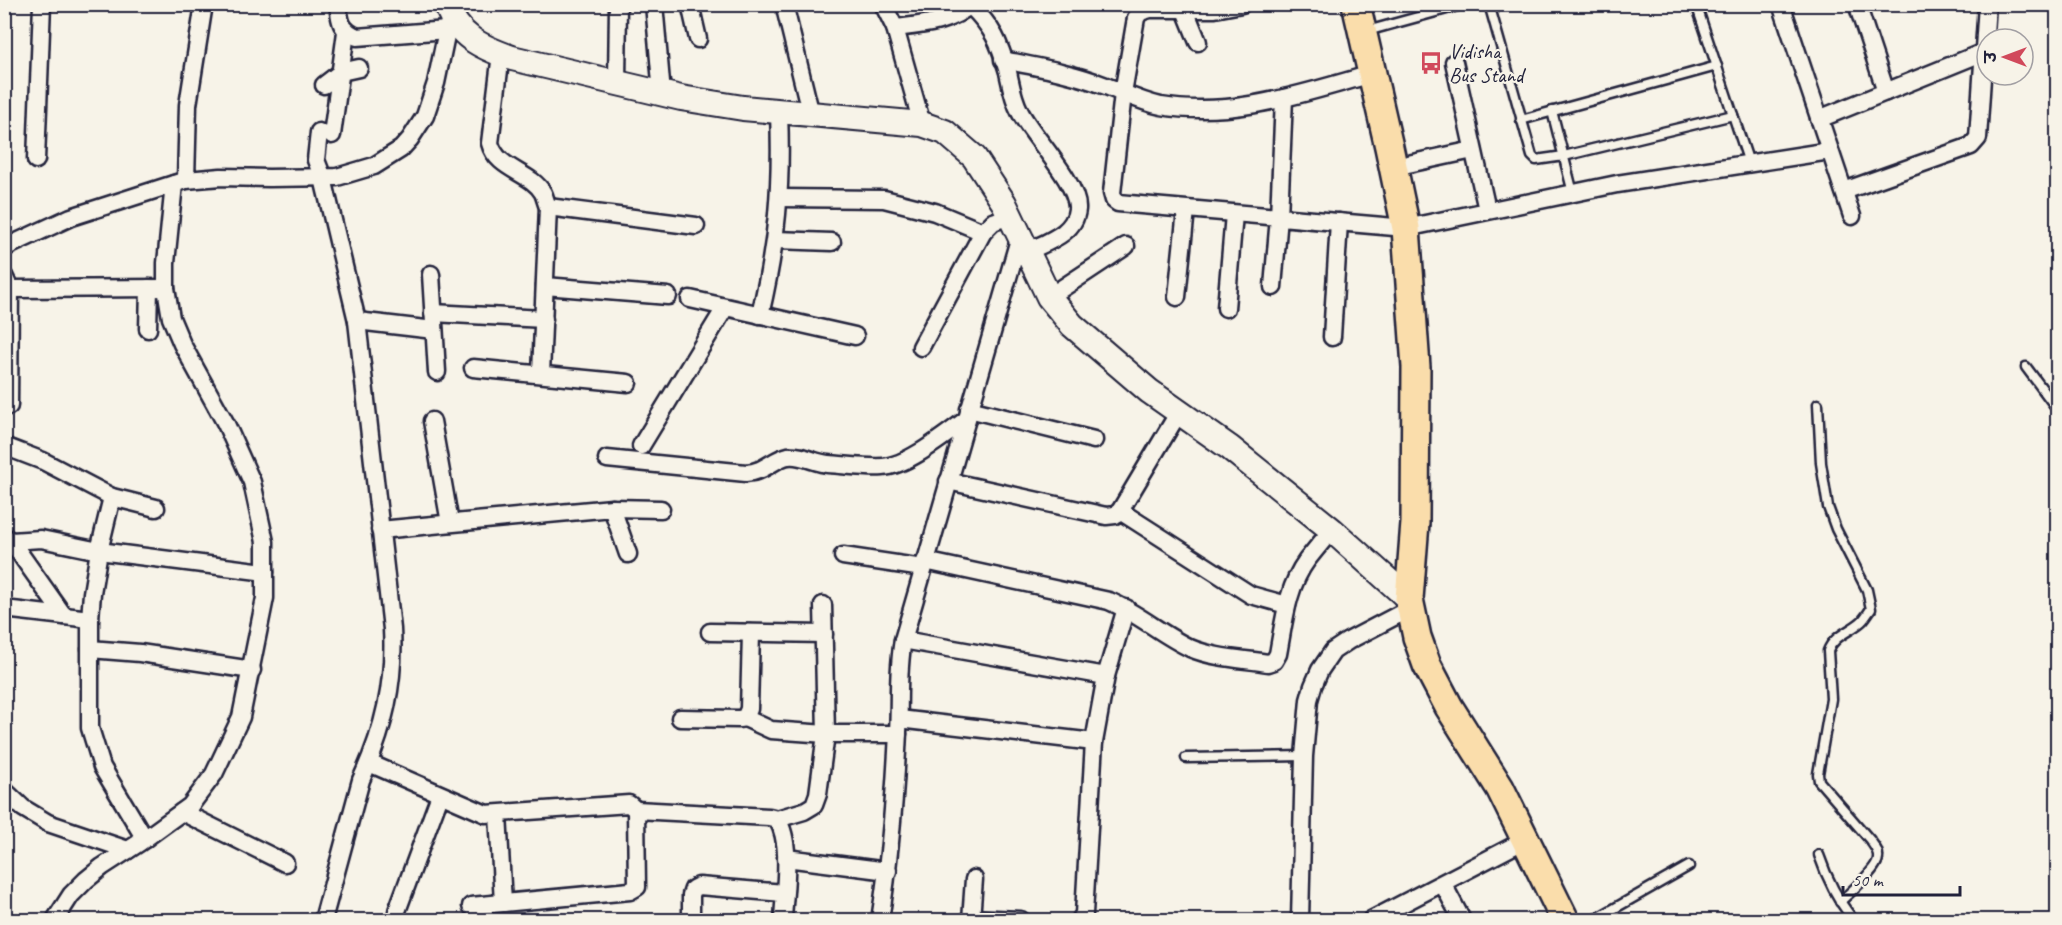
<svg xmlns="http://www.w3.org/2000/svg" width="2062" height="925" font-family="Caveat,'Playpen Sans Deva',sans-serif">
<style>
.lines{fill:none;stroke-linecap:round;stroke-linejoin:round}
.lane-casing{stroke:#22223b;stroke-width:13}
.street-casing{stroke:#22223b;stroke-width:21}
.secondary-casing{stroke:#22223b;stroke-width:28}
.primary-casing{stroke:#22223b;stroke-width:32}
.lane{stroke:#f7f3e8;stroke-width:8}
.street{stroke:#f7f3e8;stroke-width:16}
.secondary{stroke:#f7f3e8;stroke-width:24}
.primary{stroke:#faddab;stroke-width:27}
.labels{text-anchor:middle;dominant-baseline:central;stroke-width:4.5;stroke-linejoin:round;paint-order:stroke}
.poi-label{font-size:21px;fill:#22223b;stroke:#f7f3e8;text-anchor:start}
</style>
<rect width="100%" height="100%" fill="#f7f3e8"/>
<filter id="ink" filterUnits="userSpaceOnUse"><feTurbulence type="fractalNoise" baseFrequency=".0167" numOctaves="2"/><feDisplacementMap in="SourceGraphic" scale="12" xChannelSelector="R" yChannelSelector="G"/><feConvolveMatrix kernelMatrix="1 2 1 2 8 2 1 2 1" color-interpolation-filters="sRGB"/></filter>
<g filter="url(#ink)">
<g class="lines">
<g class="lane-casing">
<g id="lane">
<path d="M1489,4l43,152 4,4 28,-4 169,-41"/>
<path d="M1696,4l53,159"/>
<path d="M1367,31l98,-27"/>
<path d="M1552,111l21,82"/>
<path d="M1521,120l196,-54"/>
<path d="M2026,367l32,43"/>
<path d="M1818,404l3,59 7,44 8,22 31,61 4,19c-3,4 -6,9 -9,12 -12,11 -28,14 -34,30l3,48 -13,75 1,7 51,59c4,6 9,11 8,18 0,11 -30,36 -38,44"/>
<path d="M1186,758l118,-2"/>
<path d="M1819,855c8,24 19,45 34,65"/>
<path d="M1594,920l95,-54"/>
</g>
</g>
<g class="street-casing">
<g id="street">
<path d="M338,4c2,18 2,25 19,33l90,-7"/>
<path d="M654,4l8,90"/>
<path d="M690,4l8,35"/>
<path d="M784,4l27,111"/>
<path d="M883,4l12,24 27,96"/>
<path d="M1242,4l-27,5h-65l-10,3 -4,6 -13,75 -11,100 2,7 4,3 288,25 211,-44 213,-33"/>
<path d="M1781,4l71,212"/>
<path d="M1857,4l29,88"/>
<path d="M971,6c22,22 28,36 37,66 3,14 5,27 12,40 12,24 59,72 57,97 -2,25 -31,33 -50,43"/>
<path d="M1185,10l13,32"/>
<path d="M895,28c26,-3 56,-5 76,-24"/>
<path d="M501,54l-11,89c7,27 40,28 53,50 2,4 3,10 5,14l-7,167"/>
<path d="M1003,60c35,7 70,13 103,26 18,7 35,16 55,20 73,12 142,-13 211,-32"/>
<path d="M1454,62l33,148"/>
<path d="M617,83l1,-79"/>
<path d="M324,85l17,-13 18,-4"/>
<path d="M1819,119l165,-67"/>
<path d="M319,132l-3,28 7,18 34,143 35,308c3,54 -8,101 -31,151l-38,140"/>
<path d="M332,135l14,-103"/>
<path d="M36,160l6,-156"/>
<path d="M1394,167l79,-17"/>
<path d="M186,180l2,-75 16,-101"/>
<path d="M1844,191l127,-45 7,-8 9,-134"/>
<path d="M780,198l104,1 51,13 48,20"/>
<path d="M548,207l148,19"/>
<path d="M775,240l57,2"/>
<path d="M4,248l67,-31 115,-37 35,-3 48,1 68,-1 37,-11 27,-17 9,-10 15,-23 11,-33 14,-67"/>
<path d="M431,274l6,98"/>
<path d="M4,276l6,13 -1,117"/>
<path d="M545,286l123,10"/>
<path d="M1273,287l6,-70 5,-119"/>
<path d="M10,289l156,-1"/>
<path d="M1049,297l77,-51"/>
<path d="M1177,297l9,-87"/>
<path d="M690,299l165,37"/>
<path d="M1226,308l8,-94"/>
<path d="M433,313l111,6"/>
<path d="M760,315c17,-72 22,-129 19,-202"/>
<path d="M357,321l77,9"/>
<path d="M148,329l1,-41"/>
<path d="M1332,337l7,-115"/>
<path d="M921,347l62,-115 10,-10 17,-6"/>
<path d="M473,368l155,15"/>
<path d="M969,409l125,31"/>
<path d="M432,421l18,102"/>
<path d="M4,446l39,15 69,36 44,11"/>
<path d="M641,446l84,-138"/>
<path d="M607,459l139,14c19,-1 27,-14 42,-17 13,-2 27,7 40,8 18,1 37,4 55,3 24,-1 62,-32 83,-47"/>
<path d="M948,481l158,35 9,-1 5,-4 59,-99"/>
<path d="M112,497l-13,54 -7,42 -2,26v109l12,39 43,72"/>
<path d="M612,508l16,46"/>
<path d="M1120,511l131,84 36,10"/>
<path d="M380,530l232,-22 49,1"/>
<path d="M5,537l6,4 53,75"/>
<path d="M11,541l30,-2 58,12 166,21"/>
<path d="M843,556l80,12"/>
<path d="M925,561l184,40c29,12 53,34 81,47 23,10 53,11 78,15l6,-2 4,-7c6,-32 9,-67 29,-94 8,-10 16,-20 25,-30"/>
<path d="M4,609l86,10"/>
<path d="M710,632l114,2"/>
<path d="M903,640l203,36"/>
<path d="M90,649l50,4 112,17"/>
<path d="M680,718l59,1 6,-1 4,-9 2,-76"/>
<path d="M745,718l26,12 55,4h72"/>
<path d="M899,719l195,23"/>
<path d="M369,763l117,51 143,-10 7,6 1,77 -7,4 -159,15"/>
<path d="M4,790l19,18 25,15 80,27"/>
<path d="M636,810l133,7 8,2c16,25 7,73 6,101"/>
<path d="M182,812l103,51"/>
<path d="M498,814l5,89"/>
<path d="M777,819l27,-8 10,-6 4,-11 8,-60 -3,-129"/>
<path d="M786,858l102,13"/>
<path d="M1443,884l19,36"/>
<path d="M397,911l43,-116"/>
<path d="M971,918l50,2"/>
<path d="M55,920l16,-25 15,-15 16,-13 37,-24 51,-37 24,-32 27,-57 24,-119v-56l-13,-60 -26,-58 -44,-80 -11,-26 -5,-30v-25l8,-79"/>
<path d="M691,920v-25l2,-6 6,-3 85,7"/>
<path d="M880,920c10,-63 15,-124 18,-188 2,-32 -1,-59 5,-92l117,-404"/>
<path d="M971,920l3,-41"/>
<path d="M1080,920l4,-6 10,-172 12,-66 20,-68"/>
<path d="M1300,920l4,-164 5,-56 4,-14 7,-16 13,-19 15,-10 63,-33"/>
<path d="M1371,920l154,-80"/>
</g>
</g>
<g class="secondary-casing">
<path id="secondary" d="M446,4c12,33 35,43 66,54l169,40 62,10 179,16 23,8 29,25 30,46 45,94 23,28 77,66 81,57 102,82 77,69"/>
</g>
<g class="primary-casing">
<path id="primary" d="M1356,4l33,143 17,81 10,139 -1,156 -6,76 8,38 10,28 22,42 51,81 65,132"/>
</g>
<use href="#lane" class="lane"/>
<use href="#street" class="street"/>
<use href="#secondary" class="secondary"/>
<use href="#primary" class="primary"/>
</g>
</g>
<defs>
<g id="bus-bare" transform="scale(1.8)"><path d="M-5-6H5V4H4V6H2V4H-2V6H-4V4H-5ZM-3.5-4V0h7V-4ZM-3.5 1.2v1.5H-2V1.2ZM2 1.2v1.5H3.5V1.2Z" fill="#d1495b" stroke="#f7f3e8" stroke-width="2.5" paint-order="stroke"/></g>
</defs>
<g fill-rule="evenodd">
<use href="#bus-bare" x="1431" y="63"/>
</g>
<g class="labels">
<g class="poi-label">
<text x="1449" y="51">Vidisha<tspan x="1449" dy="24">Bus Stand</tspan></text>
</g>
</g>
<rect width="2062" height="925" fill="none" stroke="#f7f3e8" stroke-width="24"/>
<rect x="12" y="12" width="2038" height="901" fill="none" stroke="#22223b" stroke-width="2" filter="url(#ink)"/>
<g transform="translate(2005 57) rotate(270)"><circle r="28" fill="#f7f3e8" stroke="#a29fa3" stroke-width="1.5"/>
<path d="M0-4.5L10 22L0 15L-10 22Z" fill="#d1495b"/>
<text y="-9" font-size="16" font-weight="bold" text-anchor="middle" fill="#22223b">उ</text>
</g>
<path d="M1843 886v9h117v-9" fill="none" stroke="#22223b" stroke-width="3"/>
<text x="1852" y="886" font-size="18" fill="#22223b" stroke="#f7f3e8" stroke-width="4.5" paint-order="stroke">50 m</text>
</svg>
